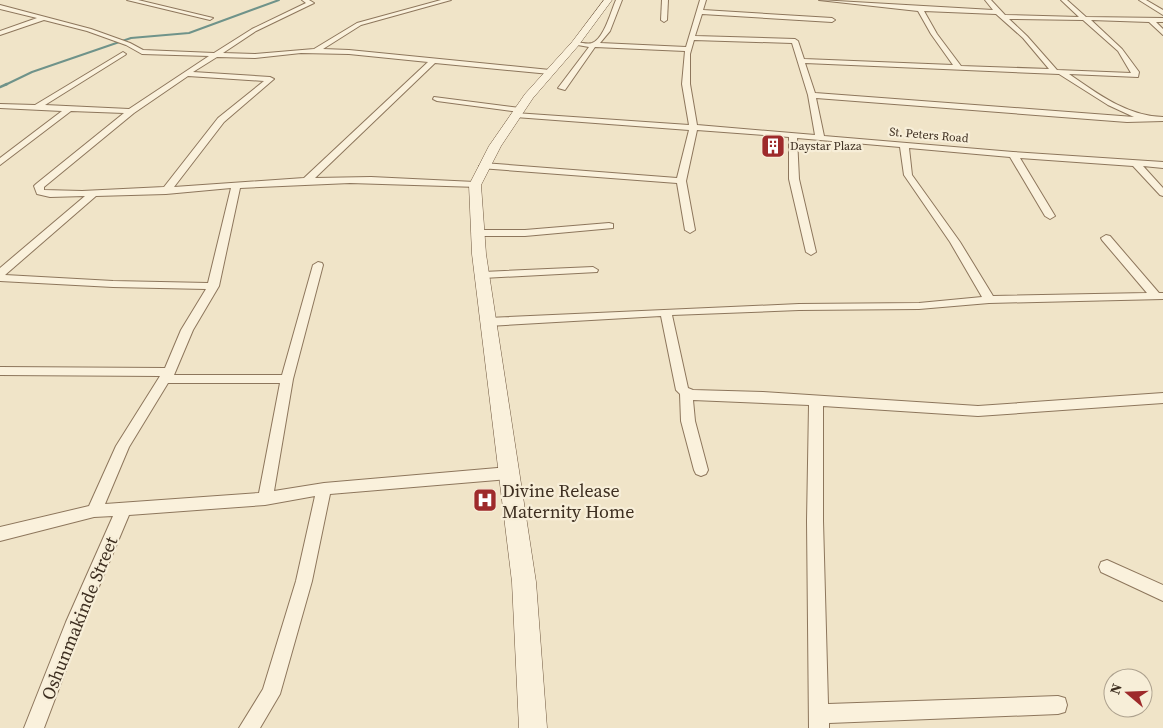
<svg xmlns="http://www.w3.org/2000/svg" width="1163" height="728" font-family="'Source Serif 4',serif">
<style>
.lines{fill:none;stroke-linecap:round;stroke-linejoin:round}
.stream-far1{stroke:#6f938a;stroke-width:2}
.stream{stroke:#6f938a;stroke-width:2.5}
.building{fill:#cf9f7d;stroke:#8d5f41}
.minor-casing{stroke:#8d765c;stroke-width:2}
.secondary-casing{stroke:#6f573f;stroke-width:1}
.minor{fill:#faf1dc;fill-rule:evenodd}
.secondary{fill:#faf1dc;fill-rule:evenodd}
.labels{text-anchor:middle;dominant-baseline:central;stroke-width:4.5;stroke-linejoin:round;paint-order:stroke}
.far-street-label{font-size:12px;fill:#3d2e20;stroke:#f7eed8}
.far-poi-label{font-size:12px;fill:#3d2e20;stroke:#f7eed8;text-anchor:start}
.near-poi-label{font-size:18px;fill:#3d2e20;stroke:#f7eed8;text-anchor:start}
.near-street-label{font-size:18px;fill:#3d2e20;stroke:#f7eed8}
</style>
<rect width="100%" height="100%" fill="#f0e4c8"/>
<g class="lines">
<path class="stream-far1" d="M5,85l27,-13 99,-34 58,-5 90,-33"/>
<path class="stream" d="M0,87l7,-3"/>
</g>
<path class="building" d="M766,137l16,1 -1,18 -18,-1z"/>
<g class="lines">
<g class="minor-casing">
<g id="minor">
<path d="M127,0h11l75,18 -3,2z"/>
<path d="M302,0h7l5,3 -58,28 -33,22 32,1 59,-5 43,-26 84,-23h10l-90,25 -38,24 26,1 201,20 4,2 -4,2 -115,-11 -120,115 56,-1 104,5 5,3 -2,2 -128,-4 -110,5 -21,98 -26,44 -19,45h108l31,-110 5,-3 4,1 1,2 -30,114 -19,112 50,-8 185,-16 5,2 2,4 -2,4 -5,2 -179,15 -18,87 -32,113 -20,34h-21l24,-39 33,-108 19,-85 -50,9 -136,10 -45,107 -40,106h-20l42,-106 47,-106 -19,1 -94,24v-14l89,-21 27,-60 44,-70 -160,-1v-8l165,1 16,-38 25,-41 -93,-2 -113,-6v-13l85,-72 -35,1 -13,-3 -3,-8 2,-2 88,-71 -53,-2 -71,54v-7l62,-47 -62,-3v-4l35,1 88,-53 3,2 -1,1 -80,50 84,4 80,-53 -67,-2 -16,-9 -39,-14 -43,-11 -44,15v-4l37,-13 -37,-9v-4l91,24 39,14 13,7 71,3 38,-24 54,-26zM301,53l48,1 79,8 -124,116 -130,9 50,-65 50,-43 -4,-2 -77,-5 24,-15 38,1zM188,76l76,5 -46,37 -54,69 -82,4 -38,-1v-3l90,-74zM231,188l-23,95 -95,-2 -108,-6 91,-79 70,-2zM168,383h112l-21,110 -154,11 24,-57z"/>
<path d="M616,0h6l-12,31 -10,12 86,4 14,-47h6l-3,10 129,8 3,2 -3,2 -130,-8 -7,22 100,3 3,2 6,18 149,6 -22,-31 -13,-23 -99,-11 174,10 -8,-10h6l14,15 74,2 -18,-17h6l19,17 77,1v4h-7l7,7v6l-14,-13 -58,-2 31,29 17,23 -1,5 -69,-3c29,20 58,42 94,43v4l-36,1 -311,-24 8,38 189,16 150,10v6l-20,-2 20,22v8l-3,-1 -27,-29 -113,-8 35,58 -5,3 -5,-3 -35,-59 -101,-9 3,27 48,67 33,54 154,-3 -45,-53 -1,-2 5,-3 4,1 49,57h4v6l-174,4 -70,6 -120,1 -127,5 16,73 5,2 70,2 215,14 185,-13v10l-185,13 -155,-10v115l5,183 230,-8 7,2 2,7 -2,7 -7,2 -229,9v5h-20l-2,-207 2,-116 -116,-5 2,21 13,49 -2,4 -5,2 -5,-2 -2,-4 -13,-49 -1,-27 -4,-4 -15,-74 -173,10 -6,-4 6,-4 311,-14 120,-1 63,-6 -32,-55 -46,-67 -4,-28 -103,-9 2,41 17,73 -5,3 -5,-3 -17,-73v-42l-92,-7 -11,51 9,49 -5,3 -5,-3 -8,-47 -197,-15 -1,-2 4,-3 194,15 12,-48 -174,-13 -4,-2 4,-2 174,12 -7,-41 3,-33 -90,-4 -30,43 -7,-2 31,-41 -17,-3c6,-4 13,1 20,-1 12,-4 19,-32 24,-43zM924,11l72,3 27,24 26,31 -88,-3 -24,-32zM1009,19l74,1 35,31 13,22 -74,-3 -30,-34zM694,40l98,3 16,52 7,40 -118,-10 -7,-41v-30zM805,63l254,11 49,31 26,12 -319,-24z"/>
<path d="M662,0h6l-1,20 -3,2 -3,-2z"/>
<path d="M1139,0h7l17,10v5z"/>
<path d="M434,97l86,11 4,2 -4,2 -83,-11 -4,-2z"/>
<path d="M609,223l4,1v4l-88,8h-48l-5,-3 5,-3h48z"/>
<path d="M593,267l5,3 -1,2 -114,6 -5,-3 5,-3z"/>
<path d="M1107,560l56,25v16l-62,-29 -2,-5 2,-5z"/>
</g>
</g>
<g class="secondary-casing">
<path id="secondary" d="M604,0h8l-34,46 -45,52 -32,48 -20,39 5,69 50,328 11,146h-28l-7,-146 -40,-328 -3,-69 20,-39 36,-52 47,-52z"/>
</g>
<use href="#minor" class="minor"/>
<use href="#secondary" class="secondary"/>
</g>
<defs>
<g id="building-square" transform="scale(1.25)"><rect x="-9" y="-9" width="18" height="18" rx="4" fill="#9e2a2b" stroke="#f7eed8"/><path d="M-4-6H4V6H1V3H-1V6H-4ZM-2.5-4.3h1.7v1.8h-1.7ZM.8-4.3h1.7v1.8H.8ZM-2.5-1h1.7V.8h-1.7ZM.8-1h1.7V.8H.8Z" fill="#fff"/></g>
<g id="hospital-square" transform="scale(1.25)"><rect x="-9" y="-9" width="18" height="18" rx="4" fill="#9e2a2b" stroke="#f7eed8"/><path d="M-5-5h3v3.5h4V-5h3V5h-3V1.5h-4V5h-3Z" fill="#fff"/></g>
</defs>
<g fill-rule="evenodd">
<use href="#building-square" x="773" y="146"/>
<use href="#hospital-square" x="485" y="500"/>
</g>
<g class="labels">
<g class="far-street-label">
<text transform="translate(929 135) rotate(5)">St. Peters Road</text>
</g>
<g class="far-poi-label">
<text x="790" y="146">Daystar Plaza</text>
</g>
<g class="near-poi-label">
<text x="502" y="490">Divine Release<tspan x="502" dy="21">Maternity Home</tspan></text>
</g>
<g class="near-street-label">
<text transform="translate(79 618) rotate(-68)">Oshunmakinde Street</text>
</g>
</g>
<g transform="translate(1128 693) rotate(289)"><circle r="24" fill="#f7eed8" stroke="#ada18e"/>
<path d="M0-4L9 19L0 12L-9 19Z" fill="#9e2a2b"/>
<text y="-8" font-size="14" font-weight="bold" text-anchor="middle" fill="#3d2e20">N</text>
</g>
</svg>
